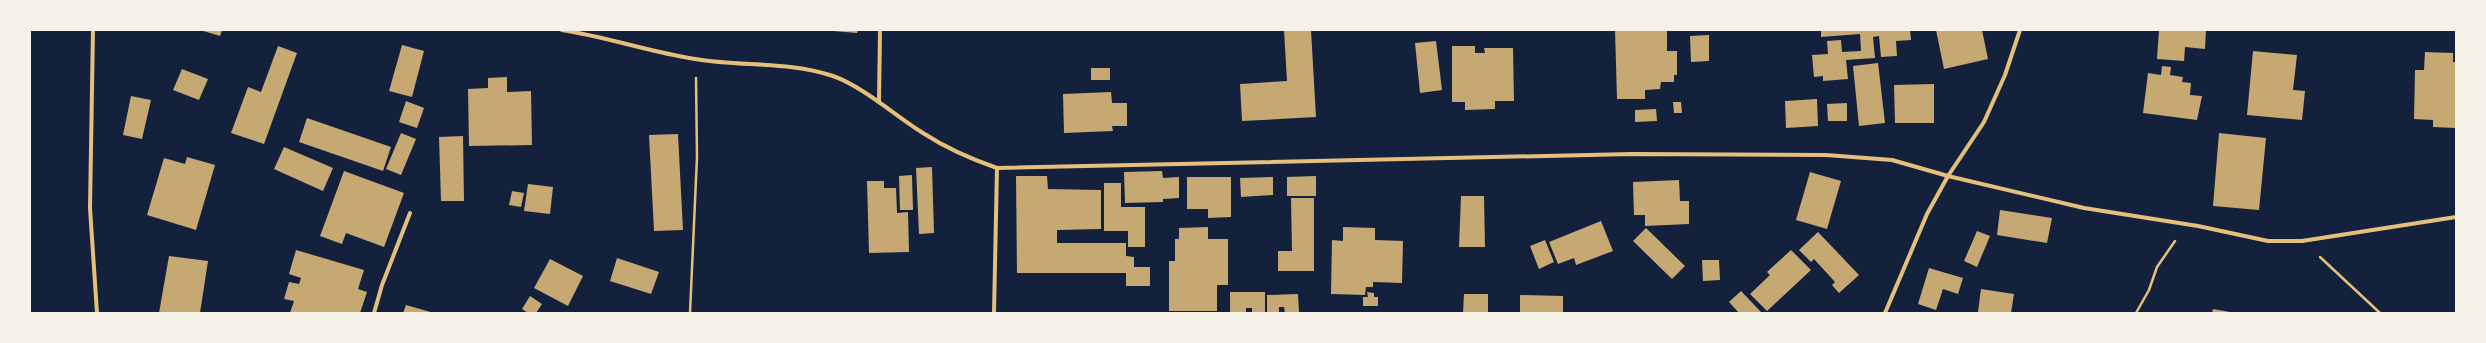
<svg xmlns="http://www.w3.org/2000/svg" width="2486" height="343" font-family="Overpass,sans-serif">
<style>
.building{fill:#c6a872}
.lines{fill:none;stroke-linecap:round;stroke-linejoin:round}
.path{stroke:#e5c07b;stroke-width:2.5}
.minor{stroke:#e5c07b;stroke-width:4}
</style>
<rect width="100%" height="100%" fill="#14213d"/>
<g class="building">
<path d="M200,30h22l-2,6z"/>
<path d="M821,30h37l-1,3z"/>
<path d="M1284,30h27l5,87 -74,4 -2,-37 47,-3z"/>
<path d="M1615,30h52v21h10v24h-3v7h-13l-1,7 -15,1v9h-28z"/>
<path d="M1821,30h89l1,10 -15,1 1,15 -16,1 -2,-21 -6,1 2,21 -29,2 2,19 -25,2v-5l-9,1 -2,-22 16,-1 -1,-13 14,-1 1,12 19,-1 -1,-17 -39,3z"/>
<path d="M1936,30h46l6,29 -44,10z"/>
<path d="M2159,30h47l-1,19 -20,-2 -1,14 -27,-2z"/>
<path d="M1709,35v26l-18,1 -1,-26z"/>
<path d="M1436,41l6,49 -22,3 -5,-50z"/>
<path d="M402,45l22,6 -12,46 -23,-6z"/>
<path d="M278,46l19,7 -33,91 -33,-11 17,-46 13,5z"/>
<path d="M1452,46h23v7h10l-1,-5h29l1,53h-19v8l-30,1v-8h-13z"/>
<path d="M2253,51l44,4 -4,35 12,1 -3,29 -55,-5z"/>
<path d="M2425,52l28,1v9h3v66l-23,-1v-7l-19,-1 1,-49h9z"/>
<path d="M1878,63l7,60 -26,3 -6,-60z"/>
<path d="M2162,66l9,1 -1,8 13,2 -1,5 9,1 -1,12 12,1 -5,24 -54,-7 5,-40 13,2z"/>
<rect x="1091" y="68" width="19" height="12"/>
<path d="M182,69l26,10 -9,21 -26,-10z"/>
<path d="M507,77v15l24,-1 1,54 -63,1 -1,-57 20,-1v-10z"/>
<path d="M1934,84v39h-39l-1,-38z"/>
<path d="M1111,92l1,11h15v23h-15l1,5 -49,2 -1,-39z"/>
<path d="M131,96l20,4 -9,39 -19,-4z"/>
<path d="M1817,99l1,27 -32,2 -1,-27z"/>
<path d="M406,101l18,7 -7,20 -18,-6z"/>
<path d="M1673,102h8l1,11h-8z"/>
<path d="M1847,103v18h-19l-1,-17z"/>
<path d="M1656,109l1,12 -22,1v-12z"/>
<path d="M307,118l84,29 -8,24 -84,-29z"/>
<path d="M401,133l15,6 -15,36 -15,-6z"/>
<path d="M2219,133l47,5 -7,72 -46,-4z"/>
<path d="M678,134l5,96 -29,1 -5,-96z"/>
<path d="M463,136l1,65h-23l-2,-64z"/>
<path d="M284,147l49,21 -10,23 -49,-22z"/>
<path d="M187,157l28,8 -19,65 -49,-15 17,-57 21,6z"/>
<path d="M932,167l2,66 -15,1 -3,-66z"/>
<path d="M344,171l60,22 -20,54 -38,-14 -4,11 -22,-8z"/>
<path d="M1162,171l1,7 16,-1v21l-16,1v3l-38,1 -1,-31z"/>
<path d="M1810,172l31,9 -14,48 -31,-9z"/>
<path d="M912,175l1,35h-13l-1,-34z"/>
<path d="M1016,176h31l1,13 53,1v39l-44,1v13h69v13l8,1v10h16v19h-24v-13h-109z"/>
<path d="M1316,176v20h-29v-19z"/>
<path d="M1187,177h44v40l-23,1v-9h-21z"/>
<path d="M1273,177v18l-32,2 -1,-19z"/>
<path d="M1679,180l1,21h9v23l-44,2v-11h-11l-1,-33z"/>
<path d="M867,181h17v7h12l1,25 11,-1 1,40 -40,1z"/>
<path d="M1104,183h17v24h24v40h-17v-16h-24z"/>
<path d="M528,184l25,3 -3,27 -26,-3z"/>
<path d="M512,191l12,2 -3,14 -12,-2z"/>
<path d="M1461,196h23l1,51h-26z"/>
<path d="M1291,198h23v73h-36v-20h14z"/>
<path d="M2000,210l52,8 -5,25 -50,-8z"/>
<path d="M1601,221l12,30 -37,14 -2,-7 -16,6 -9,-22z"/>
<path d="M1208,227v12h20v46h-11v26h-48v-50h6v-22h4v-11z"/>
<path d="M1343,227l32,1v12l28,1 -1,42 -29,-1v5h-7l-1,8 -34,-1 1,-54 11,1z"/>
<path d="M1646,228l39,38 -13,13 -39,-38z"/>
<path d="M1977,231l13,5 -13,31 -13,-6z"/>
<path d="M1818,232l41,43 -20,18 -7,-8 3,-3 -21,-23 -3,3 -12,-12z"/>
<path d="M1545,240l9,22 -15,7 -9,-23z"/>
<path d="M296,250l68,20 -6,19 9,3 -7,21h-70l4,-12 -10,-2 5,-17 10,2 2,-6 -12,-4z"/>
<path d="M1791,250l20,20 -44,41 -17,-17 20,-19 -3,-3z"/>
<path d="M169,256l39,5 -8,52h-41z"/>
<path d="M617,258l42,14 -8,22 -41,-13z"/>
<path d="M550,259l33,17 -15,30 -34,-18z"/>
<path d="M1702,260h17l1,20 -17,1z"/>
<path d="M1929,268l34,10 -5,16 -15,-5 -7,21 -18,-6z"/>
<path d="M1981,289l33,5 -3,19 -33,-1z"/>
<path d="M1741,291l21,22h-23l-10,-11z"/>
<path d="M1230,292h35v21h-13v-5h-6v5h-16z"/>
<path d="M1367,292l7,1v4h4v9h-15v-9h5z"/>
<path d="M1298,294l1,19h-14l-1,-6h-5v6h-12v-18z"/>
<path d="M1464,294h24v19h-25z"/>
<path d="M1520,295l43,1v17h-43z"/>
<path d="M530,296l12,8 -6,9h-8l-6,-4z"/>
<path d="M406,305l28,8h-31z"/>
<path d="M2213,309l17,3v1h-18z"/>
</g>
<g class="lines">
<g class="path">
<path d="M2320,257l60,56"/>
<path d="M690,313l7,-156 -1,-79"/>
<path d="M2136,313l13,-23 8,-23 18,-26"/>
</g>
<g class="minor">
<path d="M93,30l-3,178 7,105"/>
<path d="M562,30c45,7 88,22 133,29 47,8 93,2 138,17 29,10 64,41 90,57 23,15 48,26 74,35l635,-14 194,1 66,5 56,16 136,32 114,18 70,15h34l154,-24"/>
<path d="M879,102l1,-72"/>
<path d="M374,313l8,-28 28,-72"/>
<path d="M994,313l3,-145"/>
<path d="M1885,313l42,-99 21,-38 36,-54 21,-47 15,-45"/>
</g>
</g>
<rect width="2486" height="343" fill="none" stroke="#f6f1e7" stroke-width="62"/>
</svg>
